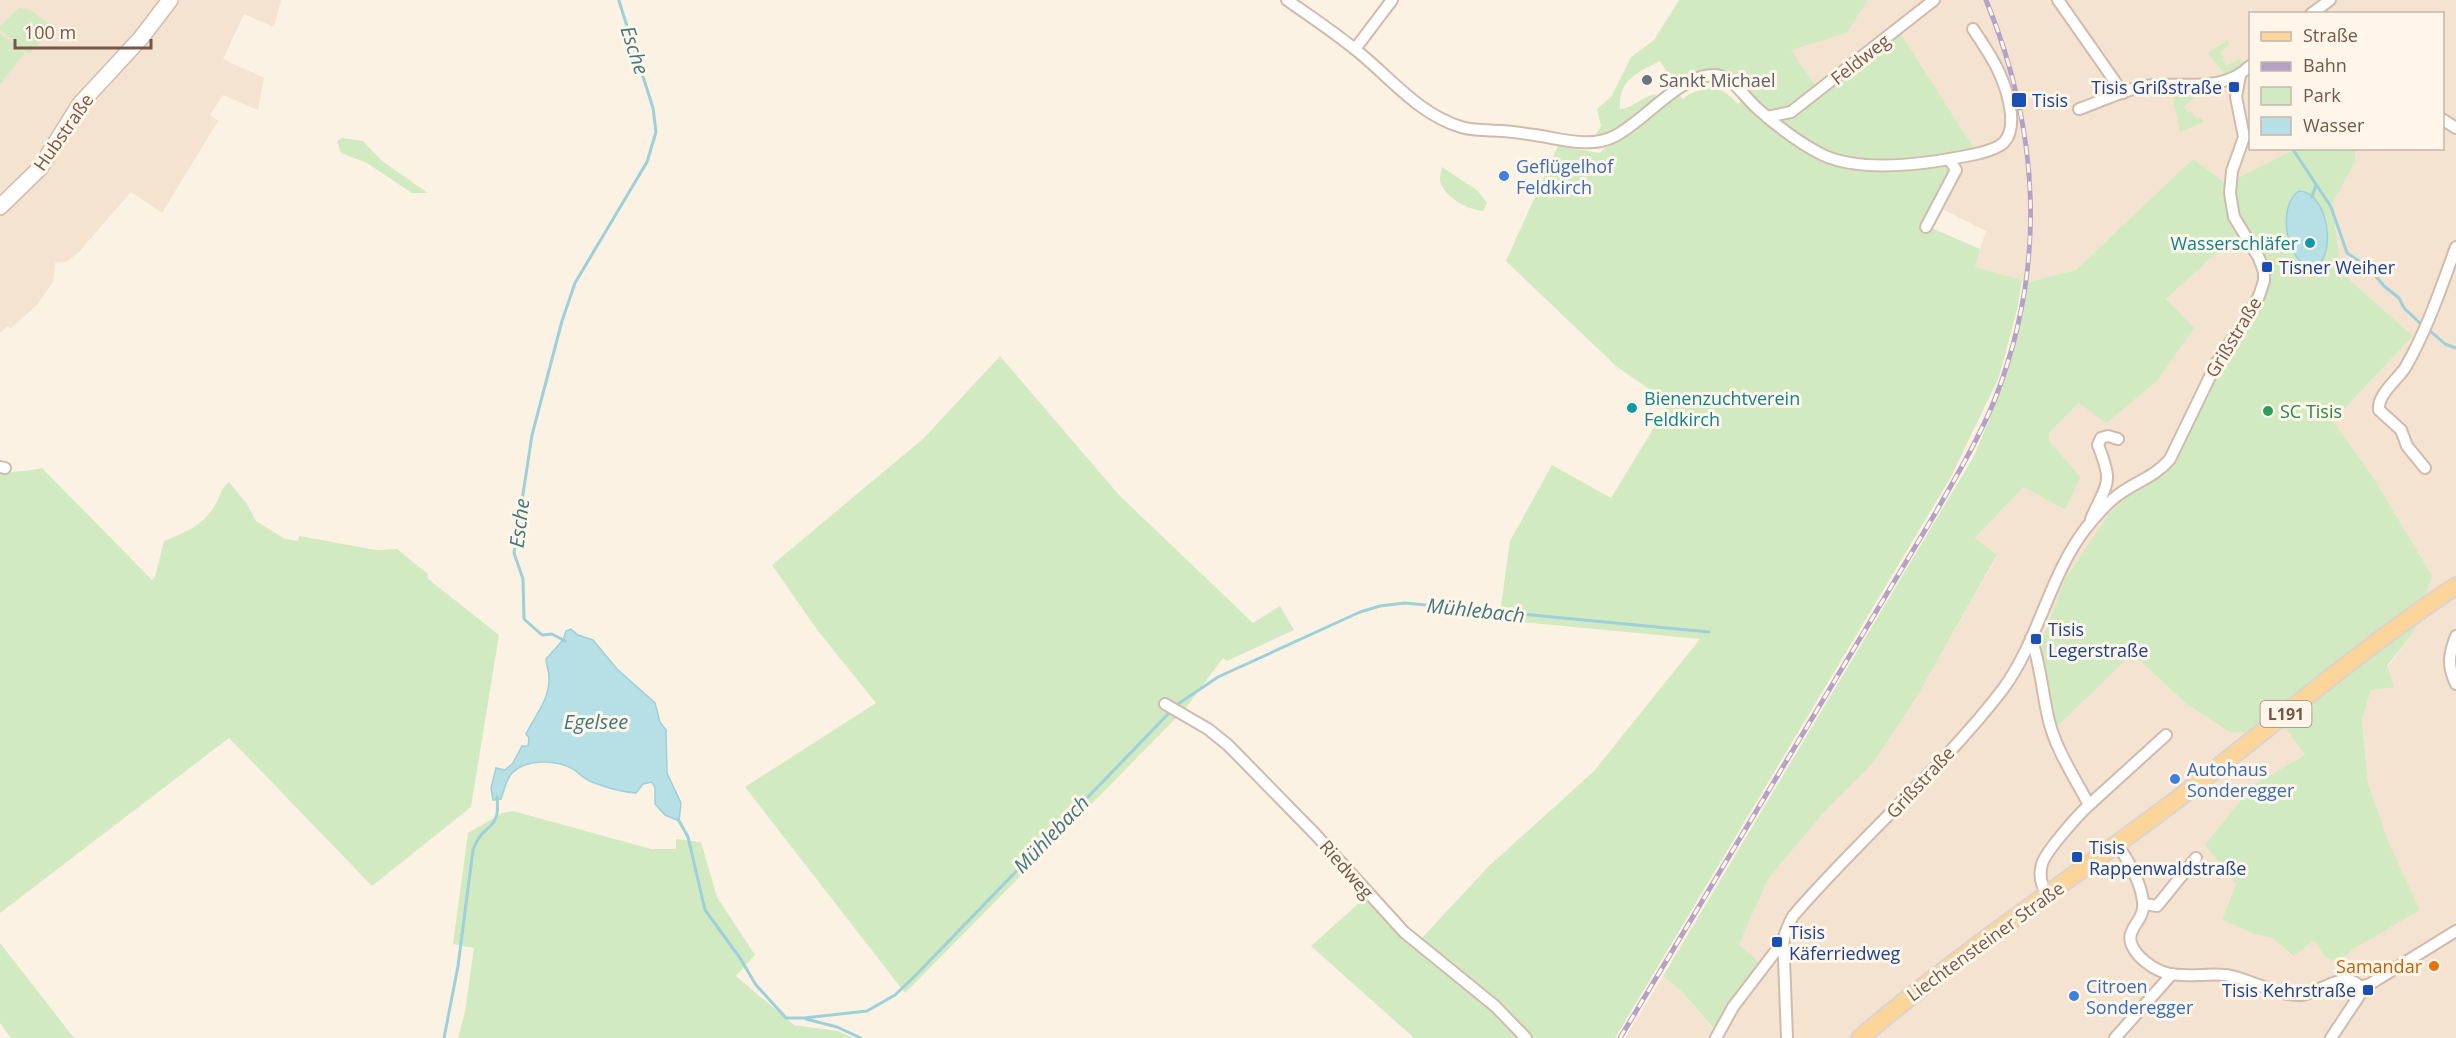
<svg xmlns="http://www.w3.org/2000/svg" width="2456" height="1038" font-family="'Open Sans',sans-serif">
<style>
.residential{fill:#f4e3d1}
.green{fill:#d2eac1;fill-rule:evenodd}
.water{fill:#b7e0e6;stroke:#9dd0d8;stroke-width:1.5}
.lines{fill:none;stroke-linecap:round;stroke-linejoin:round}
.stream{stroke:#9dd0d8;stroke-width:3}
.street-casing{stroke:#d0bbac;stroke-width:14}
.secondary-casing{stroke:#d3bba9;stroke-width:18}
.primary-casing{stroke:#dbd3d0;stroke-width:20}
.street{stroke:#fff;stroke-width:10}
.secondary{stroke:#fff;stroke-width:15}
.primary{stroke:#fbd59a;stroke-width:16}
.rail-casing{stroke:#b4a1c5;stroke-width:5}
.rail{stroke:#fff6e9;stroke-width:3;stroke-dasharray:9;stroke-linecap:butt}
.worship-dot{fill:#6b7280;stroke:#fff6e9;stroke-width:2}
.transit-dot{fill:#1a4fb4;stroke:#fff6e9;stroke-width:2}
.shop-dot{fill:#3f7fe0;stroke:#fff6e9;stroke-width:2}
.culture-dot{fill:#0f9aa8;stroke:#fff6e9;stroke-width:2}
.leisure-dot{fill:#2e9e5b;stroke:#fff6e9;stroke-width:2}
.food-dot{fill:#e8710a;stroke:#fff6e9;stroke-width:2}
.labels{text-anchor:middle;dominant-baseline:central;stroke-width:6;stroke-linejoin:round;paint-order:stroke}
.shield{fill:#fff6e9;stroke:#9e8779;stroke-width:1.5}
.shield-label{font-size:16px;font-weight:bold;fill:#745749}
.street-label{font-size:18px;fill:#745749;stroke:#fff6e9}
.worship-label{font-size:18px;fill:#5b616d;stroke:#fff6e9;text-anchor:start}
.transit-label{font-size:18px;fill:#164399;stroke:#fff6e9;text-anchor:start}
.shop-label{font-size:18px;fill:#366cbe;stroke:#fff6e9;text-anchor:start}
.culture-label{font-size:18px;fill:#0d838f;stroke:#fff6e9;text-anchor:end}
.leisure-label{font-size:18px;fill:#27864d;stroke:#fff6e9;text-anchor:start}
.food-label{font-size:18px;fill:#c56008;stroke:#fff6e9;text-anchor:end}
.water-label{font-size:20px;font-style:italic;fill:#3f7781;stroke:#fff6e9}
</style>
<rect width="100%" height="100%" fill="#fcf2e3"/>
<g class="residential">
<path d="M0,0h281l-7,27 -30,-13 -21,45 41,19 -6,32 -35,-15 -13,20 8,6 -56,92 -31,-21 -53,61 -12,9 -11,1 -2,19 -16,23 -26,23 -3,-2 -8,7z"/>
<path d="M1868,0h588v1038h-831l38,-62 19,16 32,38 25,-85 29,-66 57,-68 48,-48 42,-63 82,-144 -22,-18 49,-51 41,23 14,-33 -29,-35 -1,-9 30,-30 87,-104 74,-69 19,28 2,38 -213,398 9,33 75,-73 57,52 42,27 55,-5 19,27 -51,29 -18,100 -14,36 32,14 18,4 20,18 22,-15 11,16 19,1 9,-9 35,-105 -20,-61 -6,-63 9,-30 42,-57 -40,-156 -40,-56 80,-85 -71,-63 -10,-69 22,-42 1,-13 87,-1v-134h-192v134l60,1 -19,2 -65,33 -33,-24 -117,110 -48,12 -54,-15 12,-36 -50,-25 -116,-114 -30,-43 57,-16z"/>
</g>
<g class="green">
<path d="M1679,0h189l-21,33 -56,17 29,42 79,-61 77,121 -26,7 5,11 -28,56 53,23 -5,18 47,13 -5,30 -18,67 -48,100 -336,561h-201l-103,-92 57,-51 54,43 66,-71 106,-96 106,-132 -201,-19 11,-79 42,-76 59,33 58,-95 -53,-37 -110,-105 52,-115 42,7 10,-10 -16,-6 7,-11 -4,-17 14,-12 20,-40 23,-17zM1660,61l14,23 23,-6h31l15,21 -5,5c-13,-13 -19,-19 -38,-14 -7,2 -12,4 -17,9l-5,-5 -17,6 -6,-6c-13,3 -22,14 -35,15 -2,-29 17,-36 40,-48z"/>
<path d="M19,8l12,2 23,18 -25,26 -29,-24v-4z"/>
<path d="M0,33l25,20 -25,31z"/>
<path d="M2227,40l3,4 -10,8 4,5 -2,2 5,7 13,-7 5,6 -18,12 -19,-24z"/>
<path d="M2173,88h19l4,8 -13,11 5,6 2,-2 8,8 2,-2 4,5 -24,10 -8,-39z"/>
<path d="M342,138l21,3 19,20 46,32h-16l-45,-30 -26,-10 -4,-12z"/>
<path d="M2310,148l45,1v13l-23,42 10,69 71,63 -80,85 40,56 59,99 -19,57 -26,33 7,21 -23,3 -9,30 6,63 21,61 31,66 -67,39 -9,9 -12,3 -7,-4 -11,-16 -21,15 -21,-18 -18,-4 -32,-14 14,-36 -31,-39 49,-61 51,-29 -19,-26 -55,4 -42,-27 -57,-52 -75,73 -9,-33 -8,-48 25,-67 45,-66 30,-29 21,-14 85,-150 17,-49 -23,-40 -74,68 28,29 -37,53 -51,42 -27,-20 -30,30 1,9 30,35 -15,33 -41,-23 -49,51 22,17 -82,145 -42,63 -48,48 -57,68 -29,66 23,20 -47,65 -33,-38 -19,-16 311,-520c24,-56 46,-113 54,-174l48,-12 117,-111 33,25 65,-33z"/>
<path d="M1442,167l36,24 9,12 -4,8c-14,-1 -34,-12 -41,-25 -4,-6 -1,-13 0,-19z"/>
<path d="M1000,356l119,139 134,128 27,-17 14,24 -67,31 -4,-3 -38,51 -280,284 -160,-206 131,-84 -58,-72 -46,-66 152,-127z"/>
<path d="M42,468l110,112 3,-3 9,-36c18,-7 36,-14 48,-31 7,-9 8,-21 17,-28l18,22 9,17 29,18 13,2 1,-5 77,14 21,-1 31,25 -1,4 72,57 -28,172 -99,79 -143,-148 -229,175v-438c12,-5 28,-3 42,-7z"/>
<path d="M513,811l138,38h25v-10l25,3 16,55 38,58 -19,21 58,49 44,6 15,7h-395l7,-26 9,-64 -21,-4 15,-111 34,-20z"/>
<path d="M0,943l74,95h-63l-11,-15z"/>
</g>
<g class="water">
<path d="M2299,191c28,0 39,62 16,77 -29,-1 -39,-63 -16,-77z"/>
<path d="M571,629l7,6 15,5 24,29 38,34 5,19 6,8 1,43 14,30 -2,18 -14,-6 -10,-11v-16l-3,-6 -9,2 -7,9c-16,-1 -29,-5 -44,-11 -8,-3 -13,-9 -19,-13 -18,-10 -47,-10 -61,4 -6,6 -8,18 -11,26l-8,1 -2,-12 5,-20 9,2 8,-7 9,-17h6l1,-8 -3,-4c9,-19 24,-34 23,-57 0,-6 -3,-12 -3,-18l17,-19 3,-9z"/>
</g>
<g class="lines">
<g class="stream">
<path d="M2292,148l39,59 16,46 21,14 16,19 15,12 5,10 18,17"/>
<path d="M2312,197l4,-12"/>
<path d="M2428,329l17,15 11,4"/>
<path d="M565,641l-13,-7 -10,1 -18,-16 -1,-40 -9,-26 18,-118 30,-114 13,-38 72,-121 9,-30 -3,-24 -34,-107"/>
<path d="M1175,706l43,-29 142,-65 20,-6 25,-3 304,29"/>
<path d="M678,819l10,18 17,73 35,48 16,27 30,33h18l63,-7 28,-16 21,-20 255,-264"/>
<path d="M806,1019l31,8 24,11"/>
<path d="M444,1038l14,-72 15,-116c10,-29 28,-17 24,-53"/>
</g>
<g class="street-casing">
<g id="street">
<path d="M1287,0c23,16 47,32 69,50 34,27 62,64 105,77 13,4 29,3 42,4 13,1 25,3 38,5 24,4 51,12 74,0 30,-15 64,-61 99,-61 18,0 31,23 44,34 19,17 41,34 65,46 41,19 110,8 153,-1 26,-6 37,-12 35,-40 -4,-34 -19,-57 -38,-85"/>
<path d="M2058,0l65,93"/>
<path d="M2311,14l19,-14"/>
<path d="M1355,49l37,-49"/>
<path d="M2079,109c21,-7 44,-19 66,-23 37,-5 76,8 105,-20"/>
<path d="M1767,117l24,-5 143,-112"/>
<path d="M2442,119l14,9"/>
<path d="M1926,227l30,-57 -7,-11"/>
<path d="M0,467l5,1"/>
<path d="M2425,468l-18,-22 -6,-16 -22,-20c-2,-15 18,-30 26,-42 22,-38 36,-80 51,-121"/>
<path d="M2091,519c16,-37 23,-34 7,-74l3,-7 7,-2 10,3"/>
<path d="M2456,636c-7,18 -9,30 0,48"/>
<path d="M2031,638c10,27 11,55 18,83 7,29 26,57 40,84 -10,9 -44,47 -47,59 -3,11 -1,22 6,31"/>
<path d="M1165,704l43,25 20,16 88,90 88,97 91,74 31,32"/>
<path d="M2089,805l77,-70"/>
<path d="M2117,844c11,16 24,38 26,58 3,23 -27,28 -4,54 8,8 17,14 27,17 18,5 40,0 60,2 25,4 49,21 75,20 18,-1 44,-27 59,-8"/>
<path d="M2144,904l13,2 39,-48"/>
<path d="M2360,987l10,-3 86,-53"/>
<path d="M1716,1038l17,-31 42,-55 7,-5"/>
<path d="M1787,1038l-3,-79c-3,-16 1,-28 9,-43 67,-78 147,-145 210,-227 36,-49 46,-113 83,-161 9,-11 21,-25 32,-33 17,-13 37,-18 52,-36l47,-97 29,-43 13,-23 5,-15v-9l-5,-14 -25,-41 -4,-24 2,-22 12,-34 -8,-40 4,-22"/>
<path d="M2115,1038l57,-64"/>
<path d="M2331,1038l28,-42 1,-9"/>
</g>
</g>
<g class="secondary-casing">
<path id="secondary" d="M0,207l40,-39 40,-64 61,-66 29,-38"/>
</g>
<g class="primary-casing">
<path id="primary" d="M1860,1038c100,-85 210,-158 315,-237 94,-72 182,-150 281,-215"/>
</g>
<use href="#street" class="street"/>
<use href="#secondary" class="secondary"/>
<use href="#primary" class="primary"/>
<g class="rail-casing">
<path id="rail" d="M1620,1038l316,-526c21,-37 43,-74 59,-113 52,-133 45,-268 -9,-399"/>
</g>
<use href="#rail" class="rail"/>
</g>
<circle class="worship-dot" cx="1647" cy="80" r="6"/>
<g class="transit-dot">
<rect x="2228" y="81" width="12" height="12" rx="3"/>
<rect x="2011" y="92" width="16" height="16" rx="3"/>
<rect x="2261" y="261" width="12" height="12" rx="3"/>
<rect x="2030" y="633" width="12" height="12" rx="3"/>
<rect x="2071" y="851" width="12" height="12" rx="3"/>
<rect x="1771" y="936" width="12" height="12" rx="3"/>
<rect x="2362" y="984" width="12" height="12" rx="3"/>
</g>
<g class="shop-dot">
<circle cx="1504" cy="176" r="6"/>
<circle cx="2175" cy="779" r="6"/>
<circle cx="2074" cy="996" r="6"/>
</g>
<g class="culture-dot">
<circle cx="2310" cy="243" r="6"/>
<circle cx="1632" cy="408" r="6"/>
</g>
<circle class="leisure-dot" cx="2268" cy="411" r="6"/>
<circle class="food-dot" cx="2434" cy="966" r="6"/>
<g class="labels">
<rect class="shield" x="2260.5" y="701" width="51" height="26" rx="4.5"/>
<g class="shield-label">
<text x="2286" y="714">L191</text>
</g>
<g class="street-label">
<text transform="translate(1860 59) rotate(-38)">Feldweg</text>
<text transform="translate(63 132) rotate(-55)">Hubstraße</text>
<text transform="translate(2233 337) rotate(-59)">Grißstraße</text>
<text transform="translate(1920 782) rotate(-47)">Grißstraße</text>
<text transform="translate(1347 869) rotate(49)">Riedweg</text>
<text transform="translate(1985 941) rotate(-36)">Liechtensteiner Straße</text>
</g>
<g class="worship-label">
<text x="1659" y="80">Sankt Michael</text>
</g>
<g class="transit-label">
<text x="2222" y="87" text-anchor="end">Tisis Grißstraße</text>
<text x="2032" y="100">Tisis</text>
<text x="2279" y="267">Tisner Weiher</text>
<text x="2048" y="629">Tisis<tspan x="2048" dy="21">Legerstraße</tspan></text>
<text x="2089" y="847">Tisis<tspan x="2089" dy="21">Rappenwaldstraße</tspan></text>
<text x="1789" y="932">Tisis<tspan x="1789" dy="21">Käferriedweg</tspan></text>
<text x="2356" y="990" text-anchor="end">Tisis Kehrstraße</text>
</g>
<g class="shop-label">
<text x="1516" y="166">Geflügelhof<tspan x="1516" dy="21">Feldkirch</tspan></text>
<text x="2187" y="769">Autohaus<tspan x="2187" dy="21">Sonderegger</tspan></text>
<text x="2086" y="986">Citroen<tspan x="2086" dy="21">Sonderegger</tspan></text>
</g>
<g class="culture-label">
<text x="2298" y="243">Wasserschläfer</text>
<text x="1644" y="398" text-anchor="start">Bienenzuchtverein<tspan x="1644" dy="21">Feldkirch</tspan></text>
</g>
<g class="leisure-label">
<text x="2280" y="411">SC Tisis</text>
</g>
<g class="food-label">
<text x="2422" y="966">Samandar</text>
</g>
<g class="water-label">
<text transform="translate(635 50) rotate(72)">Esche</text>
<text transform="translate(519 523) rotate(-83)">Esche</text>
<text transform="translate(1476 610) rotate(6)">Mühlebach</text>
<text x="596" y="721">Egelsee</text>
<text transform="translate(1051 834) rotate(-46)">Mühlebach</text>
</g>
</g>
<rect x="2249" y="12" width="195" height="138" fill="#fff6e9" stroke="#c7b6a9" stroke-width="1.5"/>
<rect x="2261" y="32" width="30" height="9" fill="#fbd59a" stroke="#c7b6a9" stroke-width="1.5"/>
<text x="2303" y="42" font-size="18" fill="#745749">Straße</text>
<rect x="2261" y="62" width="30" height="9" fill="#b4a1c5" stroke="#c7b6a9" stroke-width="1.5"/>
<text x="2303" y="72" font-size="18" fill="#745749">Bahn</text>
<rect x="2261" y="87" width="30" height="18" fill="#d2eac1" stroke="#c7b6a9" stroke-width="1.5"/>
<text x="2303" y="102" font-size="18" fill="#745749">Park</text>
<rect x="2261" y="117" width="30" height="18" fill="#b7e0e6" stroke="#c7b6a9" stroke-width="1.5"/>
<text x="2303" y="132" font-size="18" fill="#745749">Wasser</text>
<path d="M15 39v9h136v-9" fill="none" stroke="#745749" stroke-width="3"/>
<text x="24" y="39" font-size="18" fill="#745749" stroke="#fff6e9" stroke-width="4.5" paint-order="stroke">100 m</text>
</svg>
